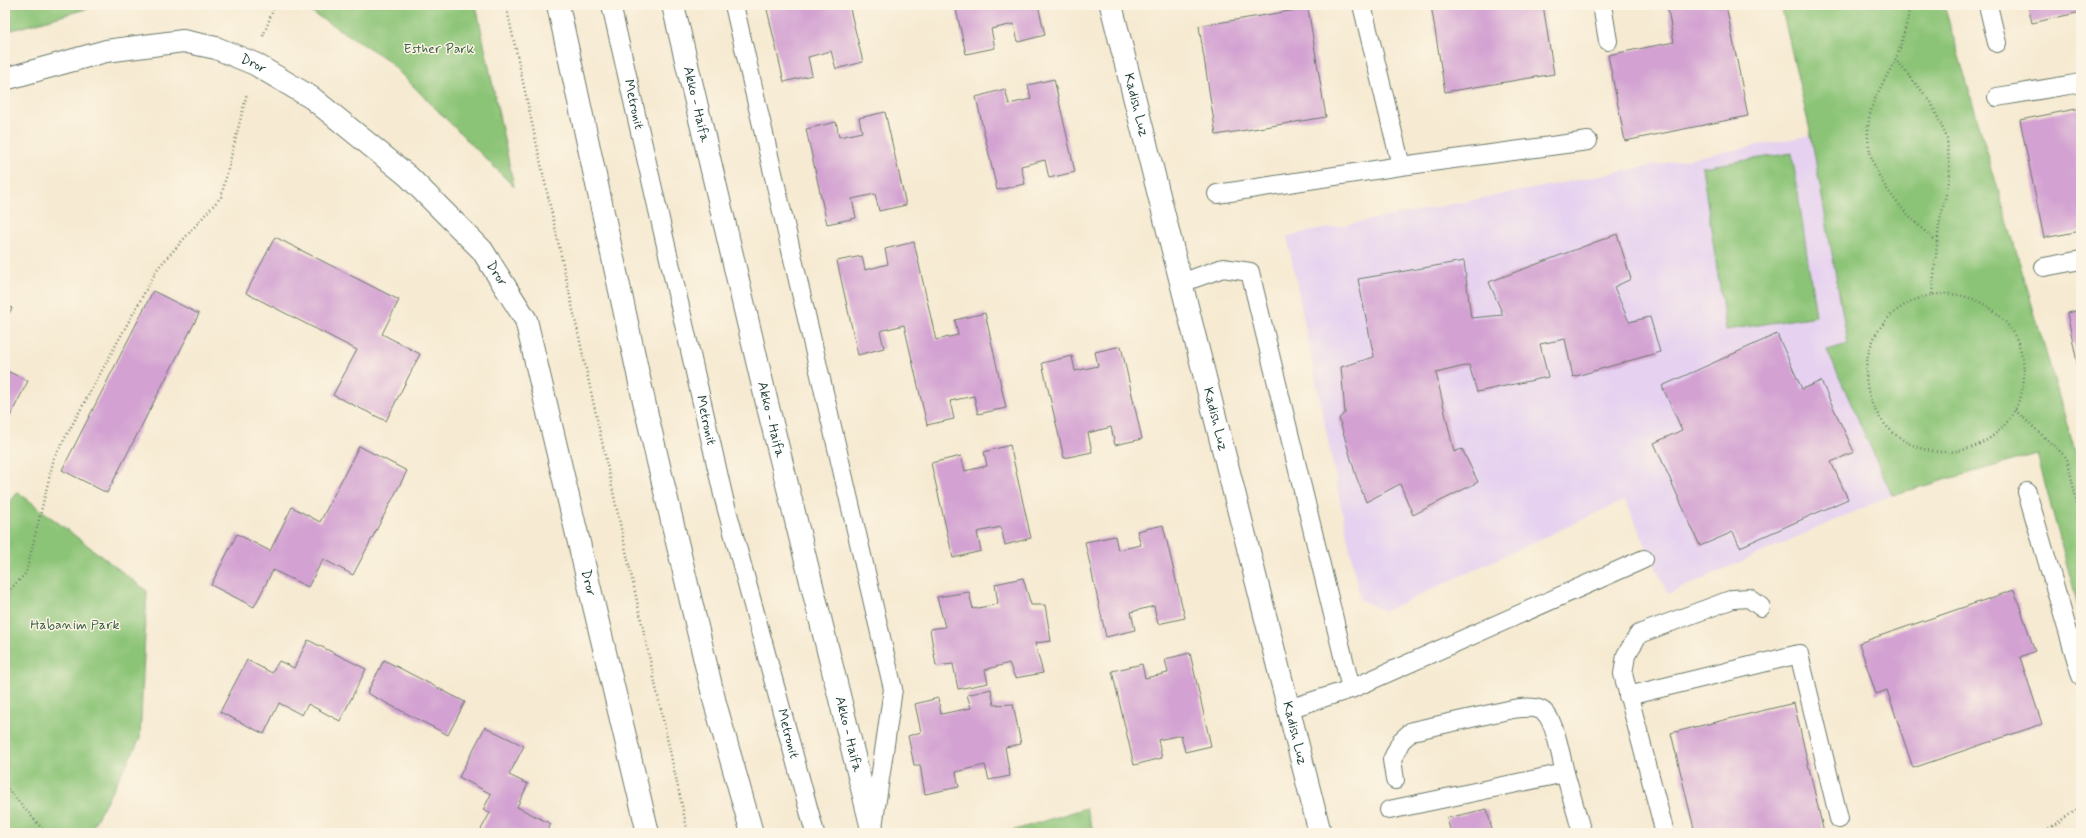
<svg xmlns="http://www.w3.org/2000/svg" width="2086" height="838" font-family="Mynerve,sans-serif">
<style>
.built{fill:#e6d2f0}
.green{fill:#8cc477;stroke:#568056}
.building{fill:#d3a2d2}
.lines{fill:none;stroke-linecap:round;stroke-linejoin:round}
.service-casing{stroke:#6a7a6b;stroke-width:20}
.minor-casing{stroke:#6a7a6b;stroke-width:24}
.tertiary-casing{stroke:#6a7a6b;stroke-width:24}
.trunk-casing{stroke:#6a7a6b;stroke-width:24}
.path{stroke:#6a7a6b;stroke-width:2.5;stroke-dasharray:1 3;stroke-linecap:butt}
.service{stroke:#fff;stroke-width:18}
.minor{stroke:#fff;stroke-width:22}
.tertiary{stroke:#fff;stroke-width:22}
.trunk{stroke:#fff;stroke-width:22}
.labels{text-anchor:middle;dominant-baseline:central;stroke-width:3;stroke-linejoin:round;paint-order:stroke}
.park-label{font-size:14px;fill:#3a5f45;stroke:#fcf5e5}
.street-label{font-size:14px;fill:#1f3d34;stroke:#fcf5e5}
</style>
<rect width="100%" height="100%" fill="#fcf5e5"/>
<filter id="ink" filterUnits="userSpaceOnUse"><feTurbulence type="fractalNoise" baseFrequency=".025" numOctaves="2"/><feDisplacementMap in="SourceGraphic" scale="8" xChannelSelector="R" yChannelSelector="G"/><feConvolveMatrix kernelMatrix="1 2 1 2 8 2 1 2 1" color-interpolation-filters="sRGB"/></filter>
<filter id="wash" filterUnits="userSpaceOnUse"><feTurbulence type="fractalNoise" baseFrequency=".012" numOctaves="4" result="noise"/><feDisplacementMap in="SourceGraphic" scale="16" xChannelSelector="R" yChannelSelector="G"/><feGaussianBlur stdDeviation="0.9" result="paint"/><feColorMatrix in="noise" values="0 0 0 0 0 0 0 0 0 0 0 0 0 0 0 0 0 1.4 0 .05"/><feComposite in="paint" operator="in"/></filter>
<g filter="url(#wash)">
<rect width="100%" height="100%" fill="#f6ead2"/>
<path class="built" d="M1811,135l37,209 -21,6 65,145 -224,99 -43,-94 -240,111 -25,-11 -73,-364z"/>
<g class="green">
<path d="M5,5h95l-95,27z"/>
<path d="M300,5h176l38,182 -129,-129z"/>
<path d="M1781,5h163l137,467v145l-44,-163 -145,41 -65,-145 21,-6 -37,-209z"/>
<path d="M1792,153l24,163 -90,14 -24,-163z"/>
<path d="M18,492l129,99 -7,148 -51,94h-84v-325z"/>
<path d="M1086,808l8,25h-89z"/>
</g>
<g id="blocks">
<g class="building">
<path d="M766,5h83l14,57 -27,7 -5,-18 -23,6 4,18 -28,7z"/>
<path d="M955,5h83l7,30 -27,7 -4,-18 -23,5 4,19 -29,6z"/>
<path d="M1431,5h112l11,69 -109,18z"/>
<path d="M1667,5h59l22,111 -123,25 -17,-86 66,-13z"/>
<path d="M2028,5h53v7l-49,11z"/>
<path d="M1308,8l18,109 -110,18 -17,-109z"/>
<path d="M1054,79l21,93 -26,6 -4,-18 -24,6 4,18 -28,6 -21,-93 29,-8 4,15 22,-5 -3,-14z"/>
<path d="M2081,108v123l-37,7 -24,-118z"/>
<path d="M885,112l21,93 -27,6 -4,-17 -23,5 4,19 -29,6 -21,-95 30,-7 3,15 23,-5 -3,-14z"/>
<path d="M1617,234l14,45 -17,8 15,35 21,-5 10,35 -87,25 -8,-38 -25,5 8,33 -71,15 -8,-27 -33,8 18,79 8,-3 16,33 -65,33 -13,-31 -34,18 -10,-26 -17,-58 6,-5 -4,-46 33,-10 -16,-78 106,-18 7,57 32,-3 -14,-33z"/>
<path d="M275,237l124,63 -17,34 38,20 -34,67 -53,-26 24,-45 -111,-57z"/>
<path d="M914,242l22,98 22,-5 -3,-15 30,-7 21,95 -28,6 -4,-18 -24,5 4,18 -27,6 -23,-100 -24,6 4,17 -26,7 -21,-94 25,-5 3,14 23,-6 -3,-15z"/>
<path d="M153,291l46,23 -92,179 -45,-23z"/>
<path d="M5,304l7,4 -7,13z"/>
<path d="M2081,310v67h-1l-13,-64z"/>
<path d="M1777,334l25,55 19,-8 33,71 -23,10 17,37 -108,48 -7,-15 -33,14 -46,-103 28,-13 -20,-44z"/>
<path d="M1121,346l21,93 -27,6 -4,-18 -23,6 4,19 -28,6 -22,-95 30,-7 3,15 23,-5 -3,-14z"/>
<path d="M5,370l23,11 -23,45z"/>
<path d="M1010,445l21,93 -26,7 -4,-18 -24,5 4,19 -28,7 -22,-95 30,-7 4,15 22,-5 -3,-14z"/>
<path d="M359,446l48,25 -54,104 -30,-16 -15,28 -35,-17 -19,37 -43,-22 26,-51 33,17 22,-44 28,15z"/>
<path d="M1163,525l22,93 -27,6 -4,-18 -23,6 4,18 -29,7 -21,-95 30,-6 3,14 23,-5 -4,-14z"/>
<path d="M1023,578l8,27h14l6,36 -16,2 8,30 -28,5 -6,-15 -24,7 3,13 -30,6 -5,-25 -17,2 -6,-37 15,-2 -8,-30 32,-5 4,17 25,-5 -3,-20z"/>
<path d="M2014,590l21,61 -15,6 22,67 -129,44 -26,-78 -11,4 -17,-51z"/>
<path d="M308,640l58,29 -26,52 -32,-17 -6,11 -23,-12 -15,31 -44,-22 27,-52 25,13 7,-12 15,7z"/>
<path d="M1190,653l21,93 -26,6 -4,-17 -23,5 4,18 -28,7 -22,-94 30,-7 3,14 23,-5 -3,-14z"/>
<path d="M384,660l81,42 -17,33 -81,-42z"/>
<path d="M991,689l3,16 19,-1 8,40 -16,3 5,29 -21,4 -4,-15 -29,7 3,15 -34,7 -5,-29h-6l-6,-29 13,-4 -6,-28 23,-6 3,16 30,-6 -4,-13z"/>
<path d="M1794,703l30,130h-129l-24,-100z"/>
<path d="M485,727l39,19 -15,29 19,9 -11,23 34,17 -5,9h-67l11,-20 -7,-3 8,-16 -32,-17z"/>
<path d="M1487,809l6,24h-42l-4,-15z"/>
</g>
</g>
</g>
<g filter="url(#ink)">
<use href="#blocks" fill-opacity="0" stroke="#6a7a6b" stroke-width="1"/>
<g class="lines">
<g class="service-casing">
<g id="service">
<path id="s1" d="M611,5l113,494 91,334"/>
<path d="M734,5l159,684 -20,138"/>
<path d="M1362,5l39,161"/>
<path d="M1602,5l6,36"/>
<path d="M1988,5l9,38"/>
<path d="M1997,97l84,-14"/>
<path d="M1217,194l184,-28 187,-25"/>
<path d="M2044,267l37,-7"/>
<path d="M1181,283l42,-15 27,4 101,417"/>
<path d="M2027,492l54,184"/>
<path d="M1628,696l171,-42 40,165"/>
<path d="M1288,709l63,-20 293,-130"/>
<path d="M1395,780l-3,-20 9,-19 11,-10 101,-22c8,-1 19,-3 28,1 14,6 20,48 24,63"/>
<path d="M1389,810l176,-37 17,60"/>
<path d="M1665,833l-42,-159 3,-19 13,-21 94,-35 16,-1 12,9"/>
</g>
</g>
<g class="minor-casing">
<g id="minor">
<path id="s2" d="M5,79l101,-28 77,-10 33,7 39,16 57,34 96,78 74,74 44,70 122,513"/>
</g>
</g>
<g class="tertiary-casing">
<g id="tertiary">
<path id="s3" d="M1111,5l209,828"/>
</g>
</g>
<g class="trunk-casing">
<g id="trunk">
<path d="M558,5l89,410 68,288 37,130"/>
<path id="s4" d="M673,5l93,394 107,434"/>
</g>
</g>
<g class="path">
<path d="M506,5l182,828"/>
<path d="M1910,5c-3,18 -8,39 -15,56 -7,13 -15,26 -21,40 -23,60 23,106 64,142"/>
<path d="M263,36l12,-31"/>
<path d="M1895,59l36,43 16,36 3,39 -11,48 -7,70"/>
<circle cx="1945" cy="373" r="79"/>
<path d="M2015,410l52,48 14,63"/>
<path d="M5,595l21,-22 28,-115 104,-190 63,-71 26,-104"/>
<path d="M5,786l41,47"/>
<path d="M2042,833l39,-26"/>
</g>
<use href="#service" class="service"/>
<use href="#minor" class="minor"/>
<use href="#tertiary" class="tertiary"/>
<use href="#trunk" class="trunk"/>
</g>
</g>
<g class="labels">
<g class="park-label">
<text x="439" y="49">Esther Park</text>
<text x="75" y="625">Habanim Park</text>
</g>
<g class="street-label">
<text stroke="none"><textPath href="#s2" startOffset="257">Dror</textPath></text>
<text stroke="none"><textPath href="#s4" startOffset="102">Akko - Haifa</textPath></text>
<text stroke="none"><textPath href="#s1" startOffset="102">Metronit</textPath></text>
<text stroke="none"><textPath href="#s3" startOffset="103">Kadish Luz</textPath></text>
<text stroke="none"><textPath href="#s2" startOffset="581">Dror</textPath></text>
<text stroke="none"><textPath href="#s4" startOffset="426">Akko - Haifa</textPath></text>
<text stroke="none"><textPath href="#s3" startOffset="427">Kadish Luz</textPath></text>
<text stroke="none"><textPath href="#s1" startOffset="426">Metronit</textPath></text>
<text stroke="none"><textPath href="#s2" startOffset="906">Dror</textPath></text>
<text stroke="none"><textPath href="#s3" startOffset="751">Kadish Luz</textPath></text>
<text stroke="none"><textPath href="#s1" startOffset="750">Metronit</textPath></text>
<text stroke="none"><textPath href="#s4" startOffset="750">Akko - Haifa</textPath></text>
</g>
</g>
<rect width="2086" height="838" fill="none" stroke="#fcf5e5" stroke-width="20"/>
</svg>
